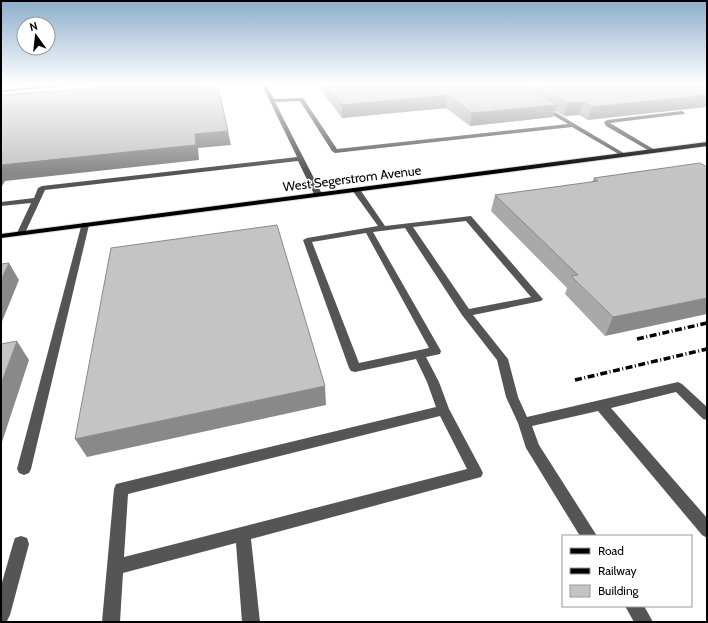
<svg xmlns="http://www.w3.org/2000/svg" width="708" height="623" font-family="Cabin,sans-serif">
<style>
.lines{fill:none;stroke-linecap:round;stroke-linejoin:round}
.major-casing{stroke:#dbdbdb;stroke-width:2}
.minor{fill:#555;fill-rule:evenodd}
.major{fill:#000;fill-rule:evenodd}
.rail{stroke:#000;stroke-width:3.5;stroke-dasharray:7 2.5 1 2.5;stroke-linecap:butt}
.wall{fill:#a9a9a9}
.shaded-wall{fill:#898989}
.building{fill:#c4c4c4;stroke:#898989}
.labels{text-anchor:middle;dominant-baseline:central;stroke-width:3;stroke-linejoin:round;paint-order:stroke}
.far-street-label{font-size:13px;fill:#000;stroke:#fff}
</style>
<rect width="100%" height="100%" fill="#fff"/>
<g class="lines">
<g class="major-casing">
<path id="major" d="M707,142v4l-706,92v-4z"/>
</g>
<g class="minor">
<path d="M61,85h15l-75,7v-2z"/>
<path d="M204,85h18l-44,4 -2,-1z"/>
<path d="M262,85h4l8,14 29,-1 34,51 231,-25 -27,-16 -1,-1 3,-2 84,50 -5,1 -50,-29 -237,26 -3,-2 -32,-50 -25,1 47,92 -1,2h-6l-1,-2 -16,-33 -253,29 -20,43 -4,2 -4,-2 14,-30 -30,3v-4l33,-4 4,-10 4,-2 255,-29z"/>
<path d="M682,111l3,2 -1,1 -74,9 45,27v2l-2,1 -47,-27 -2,-4 3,-2z"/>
<path d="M353,188h6l26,38 86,-10 70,81 2,2 -2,2 -68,14 35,44 10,38 9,20 151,-35 4,2 25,23v13l-4,-1 -27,-27 -65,16 96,110v20l-5,-3 -104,-124 -66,15 7,19 58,91h-17l-54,-88 -8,-25 -12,-26 -9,-37 -35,-45 -57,-87 -32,4 68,119 -1,3 -14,3 13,25 10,27 32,60 2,4 -2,4 -230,62 9,83h-18l-6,-79 -113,30 -3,49h-18l12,-133 2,-5 320,-77 -9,-25 -11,-23 -61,13 -4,-1 -2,-3 -46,-128 4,-2 71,-12 -26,-36zM466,221l65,76 -62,12 -56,-82zM366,233l63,115 -70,15 -47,-121zM440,416l27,53 -343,88 4,-63z"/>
<path d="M82,223h3l4,2 -58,244 -2,4 -5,2 -5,-2 -2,-4z"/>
<path d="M21,536l6,2 2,6 -19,71 -3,6 -6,1v-36l12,-42 2,-6z"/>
<path d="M625,606h19l9,16h-19z"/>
</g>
<use href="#major" class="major"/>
<g class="rail">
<path d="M637,339l70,-16"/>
<path d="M575,380l132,-31"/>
</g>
</g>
<g class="wall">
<path d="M317,85h390l-119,35 -9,-5 -15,1 -9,-5 -2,6 -83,9 -24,-18 -104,10z"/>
<path d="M700,163l-95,173 -40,-42 2,-6 -76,-77 4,-16 97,-13 2,-4z"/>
</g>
<g class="shaded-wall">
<path d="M448,95l-2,13 -104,10v-13z"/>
<path d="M707,95v12l-119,13 4,-13z"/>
<path d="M583,102l-4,13 -15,1 4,-13z"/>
<path d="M557,105l-4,12 -83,9 2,-13z"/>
<path d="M228,131l3,14 -33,3 1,12 -194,21 -4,7v-23l194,-31z"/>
<path d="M9,263l10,17 -18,44v-44z"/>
<path d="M707,298v16l-102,22 8,-19z"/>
<path d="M17,341l12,19 -28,85v-61z"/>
<path d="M325,386l1,19 -239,52 -12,-18z"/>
</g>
<g class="building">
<path d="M130,85h61l1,4 26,-2 10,44 -33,3 1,11 -195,20v-70z"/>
<path d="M326,85h196l35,20 -85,8 -24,-18 -106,10z"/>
<path d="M534,85h173v10l-115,12 -9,-5 -15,1z"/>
<path d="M700,163l5,3h2v132l-94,19 -42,-41 7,-1 -83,-80 103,-14 -4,-3z"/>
<path d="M277,225l48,161 -250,53 36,-191z"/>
<path d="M9,263l-8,17v-16z"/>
<path d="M17,341l-16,43v-40z"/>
</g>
<linearGradient id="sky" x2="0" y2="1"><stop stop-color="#8cadcc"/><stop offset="0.49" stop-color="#fff"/><stop offset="1" stop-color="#fff" stop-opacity="0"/></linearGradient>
<rect width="708" height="172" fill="url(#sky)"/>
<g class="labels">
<g class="far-street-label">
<text transform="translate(352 178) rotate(-7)">West Segerstrom Avenue</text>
</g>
</g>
<rect width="708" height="623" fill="none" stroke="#000000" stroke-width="4"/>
<rect x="562" y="535" width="130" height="72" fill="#ffffff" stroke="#999999"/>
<rect x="570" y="548" width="20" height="6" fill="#000000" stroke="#999999"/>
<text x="598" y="555" font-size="12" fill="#000000">Road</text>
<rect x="570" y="568" width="20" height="6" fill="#000000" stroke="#999999"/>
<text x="598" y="575" font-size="12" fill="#000000">Railway</text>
<rect x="570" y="585" width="20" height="12" fill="#c4c4c4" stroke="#999999"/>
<text x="598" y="595" font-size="12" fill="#000000">Building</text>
<g transform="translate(36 36) rotate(345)"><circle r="19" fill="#ffffff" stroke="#999999"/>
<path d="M0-3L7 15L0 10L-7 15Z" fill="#000000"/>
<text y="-6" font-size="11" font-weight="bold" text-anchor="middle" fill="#000000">N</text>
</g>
</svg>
